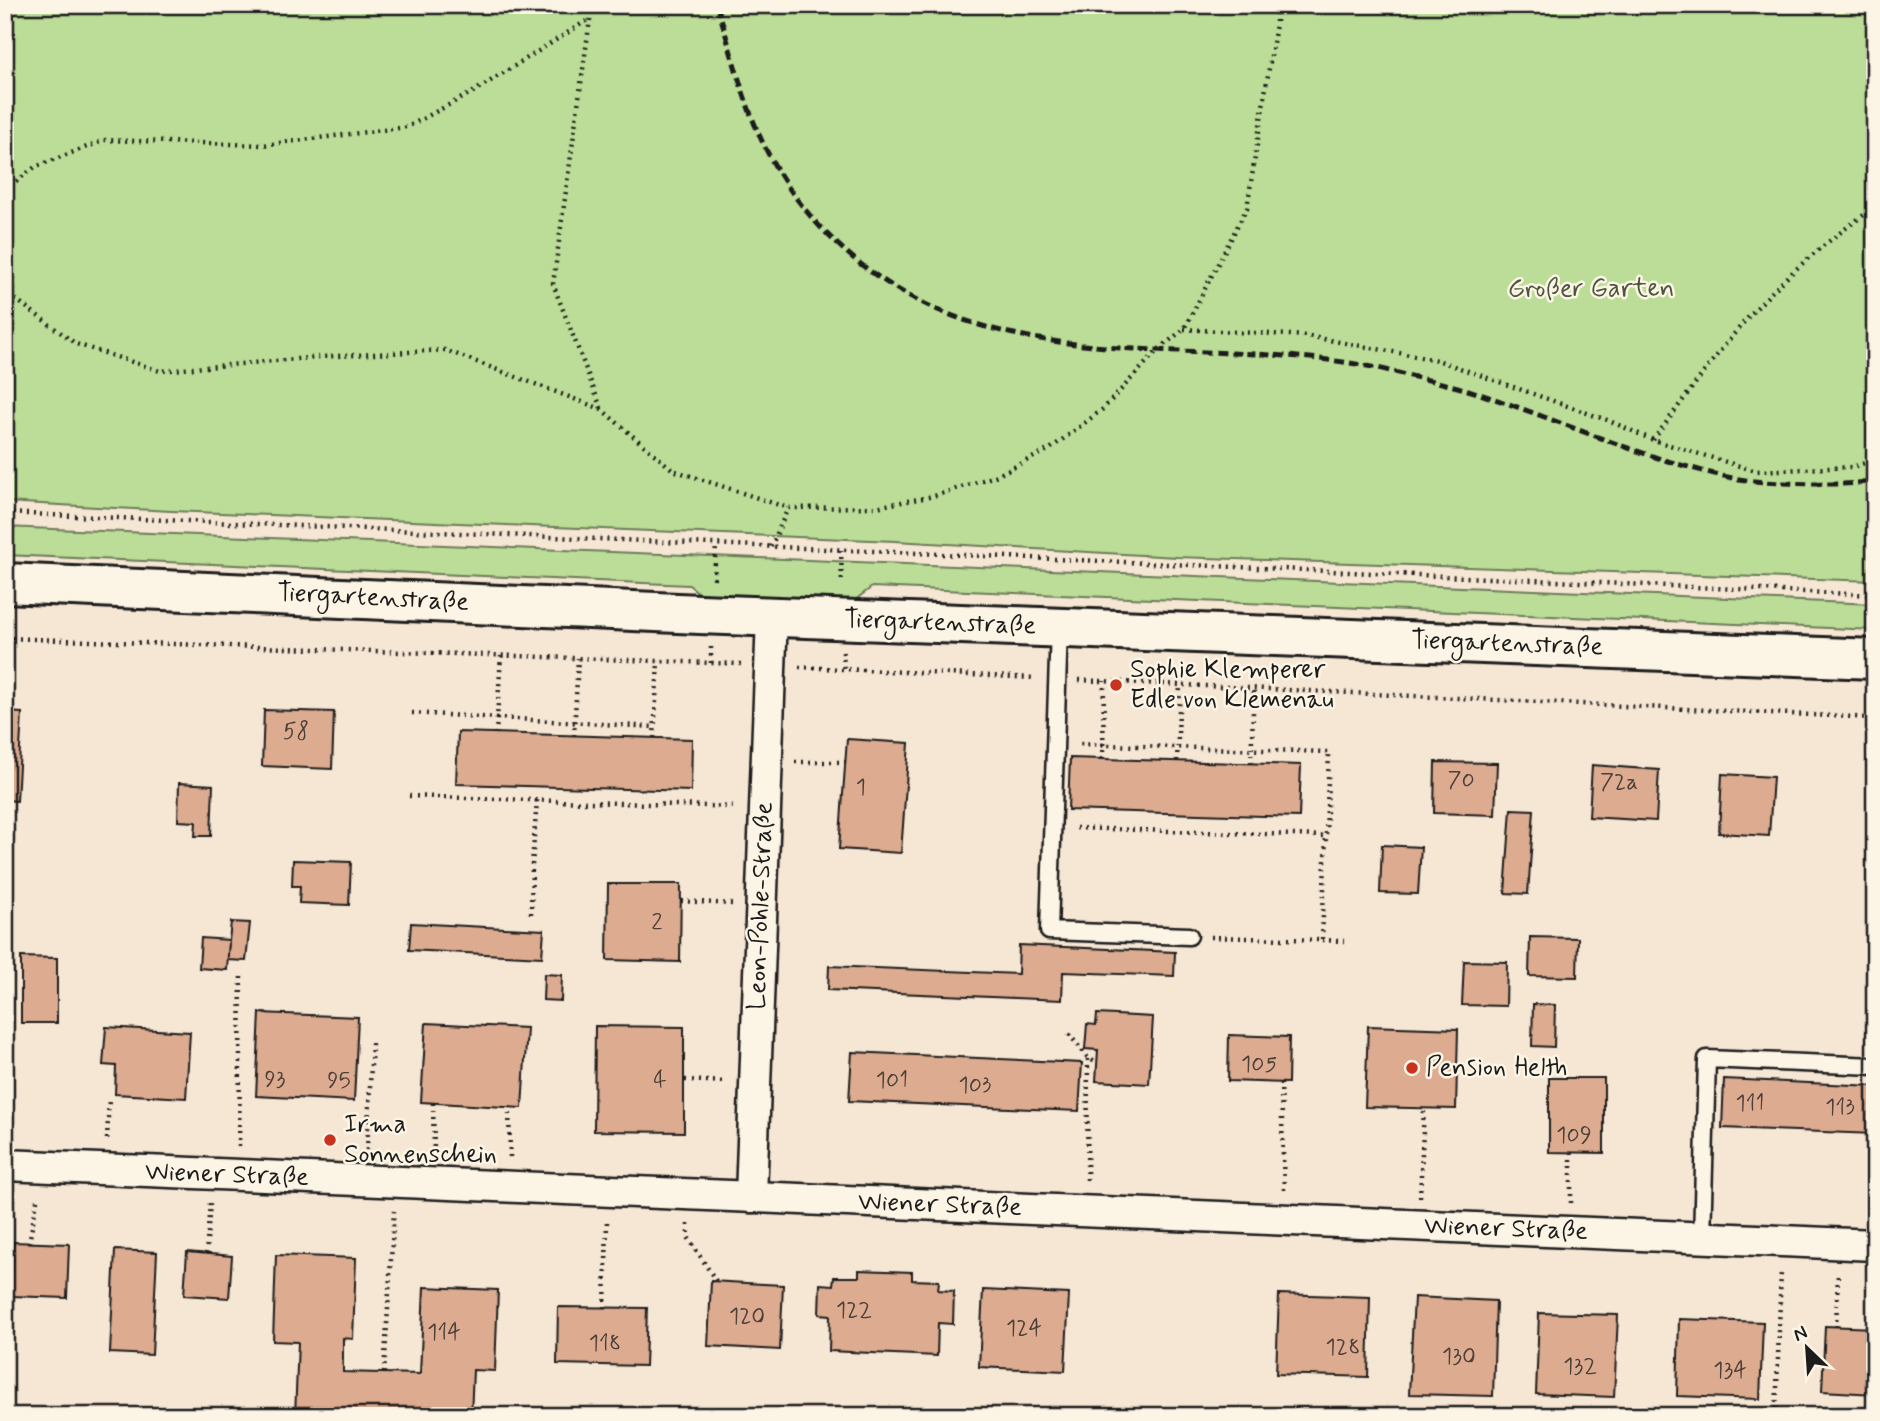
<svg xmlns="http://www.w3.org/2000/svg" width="1880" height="1421" font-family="Mynerve,sans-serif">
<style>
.green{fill:#bbdd97;stroke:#6c7c5a;stroke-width:2}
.building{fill:#ddab90;stroke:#1c1c1c;stroke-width:2}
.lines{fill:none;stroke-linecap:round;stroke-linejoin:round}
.service-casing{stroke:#1c1c1c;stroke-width:21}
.minor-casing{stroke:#1c1c1c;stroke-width:35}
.secondary-casing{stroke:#1c1c1c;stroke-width:44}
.path{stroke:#1c1c1c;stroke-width:4.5;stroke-dasharray:2 5;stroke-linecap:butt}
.service{stroke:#fcf5e5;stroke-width:16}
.minor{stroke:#fcf5e5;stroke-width:30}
.secondary{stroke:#fcf5e5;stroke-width:38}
.rail{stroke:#1c1c1c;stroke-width:5;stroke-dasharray:10 5;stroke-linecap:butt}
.poi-dot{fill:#c8321e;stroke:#fcf5e5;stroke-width:2.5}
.labels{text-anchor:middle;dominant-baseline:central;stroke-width:5;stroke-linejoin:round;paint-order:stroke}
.number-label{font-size:23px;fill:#4c4039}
.park-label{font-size:26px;fill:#4c5641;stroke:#fcf5e5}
.street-label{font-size:26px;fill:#1c1c1c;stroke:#fcf5e5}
.poi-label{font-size:26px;fill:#1c1c1c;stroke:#fcf5e5;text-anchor:start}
</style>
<rect width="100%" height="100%" fill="#f6e6d4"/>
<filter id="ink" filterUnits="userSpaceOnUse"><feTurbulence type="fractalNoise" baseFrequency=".0143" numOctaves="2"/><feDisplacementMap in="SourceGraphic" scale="14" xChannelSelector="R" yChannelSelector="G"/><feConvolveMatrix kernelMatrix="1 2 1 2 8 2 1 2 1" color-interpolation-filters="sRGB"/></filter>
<g filter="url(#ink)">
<g class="green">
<path d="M5,5h1870v576l-698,-24 -282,-16 -724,-30 -166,-9z"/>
<path d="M5,527l1870,77v26l-1003,-43 -17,13 -155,-6 -11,-9 -684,-30z"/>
</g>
<g class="building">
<path d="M264,710l70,2 -2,57 -70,-3z"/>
<path d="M5,712l17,1 -5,88 -12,-1z"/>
<path d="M458,732l234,7 -1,52 -235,-7z"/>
<path d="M847,739l62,4 -8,110 -62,-4z"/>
<path d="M1070,758l231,7 -2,52 -231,-7z"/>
<path d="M1435,762l62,1 -2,52 -61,-2z"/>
<path d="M1592,765l67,5 -3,51 -67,-4z"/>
<path d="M1722,774l51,3 -4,59 -50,-3z"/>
<path d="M179,783l34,2 -2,51h-16l1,-14 -18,-1z"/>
<path d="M1511,809l23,1 -6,84 -23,-1z"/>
<path d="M1382,845l39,2 -3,47 -38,-1z"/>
<path d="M293,860l58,2 -2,43 -50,-2 1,-17h-8z"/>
<path d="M5,880h5l-3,69h-2z"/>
<path d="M608,884h73l-1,78 -73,-2z"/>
<path d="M1871,891h4v58l-7,-1z"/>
<path d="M231,922l19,1 -4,38 -19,-1z"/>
<path d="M411,923l133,7 -2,27 -133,-7z"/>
<path d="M1530,937l48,1 -1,39 -48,-1z"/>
<path d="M201,938l28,2 -2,30 -28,-2z"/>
<path d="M1019,945l156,7 -1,24 -111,-4 -1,28 -234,-10 1,-24 189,8z"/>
<path d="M21,957l36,1v65h-36z"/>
<path d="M1464,961l43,1 -1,44 -44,-1z"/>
<path d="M544,974l18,1 -1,26 -18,-1z"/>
<path d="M1533,1004l22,1 -1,42 -22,-1z"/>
<path d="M260,1013l98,4 -4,84 -98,-5z"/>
<path d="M1097,1014l56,3 -4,67 -53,-3 2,-31 -13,-1 2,-25 9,1z"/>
<path d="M426,1023l101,5 -5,80 -101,-6z"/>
<path d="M595,1026l89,1v105l-90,-1z"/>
<path d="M1368,1026l90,3 -2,80 -91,-2z"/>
<path d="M106,1027l84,5 -4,66 -71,-4 1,-28 -13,-1z"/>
<path d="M1229,1035l60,2 -1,46 -60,-2z"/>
<path d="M852,1052l230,11 -3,48 -230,-10z"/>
<path d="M1549,1078h55v75l-55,-1z"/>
<path d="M1724,1079l151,7v48l-153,-6z"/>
<path d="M13,1242l56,2 -2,54 -56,-2z"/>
<path d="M115,1250l42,2 -5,103 -42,-2z"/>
<path d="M187,1252l45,4 -3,42 -45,-3z"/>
<path d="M276,1255l80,3 -3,81 -10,-1v34l77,2 4,-87 74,3 -3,81 -22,-1 -2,46h-176l3,-74 -25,-1z"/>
<path d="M859,1270l53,2v8l27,1 -1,9 16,1 -1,33 -15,-1 -1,33 -108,-5 1,-36 -11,-1 1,-30 13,1 1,-8h25z"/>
<path d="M711,1281l72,4 -3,65 -72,-4z"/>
<path d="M983,1290l86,4 -4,77 -86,-4z"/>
<path d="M1279,1294l91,3 -2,80 -92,-3z"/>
<path d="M1414,1297l82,4 -3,95 -84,-2z"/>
<path d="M558,1307l89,1 -2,58 -88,-2z"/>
<path d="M1539,1313l79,2 -4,82 -78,-3z"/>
<path d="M1679,1319l84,3 -3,77 -83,-3z"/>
<path d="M1825,1326l50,2v66l-53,-3z"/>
</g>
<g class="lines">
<g class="service-casing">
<g id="service">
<path d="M1059,627l-10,304 140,5"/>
<path d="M1702,1238l5,-179 168,7"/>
</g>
</g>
<g class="minor-casing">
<g id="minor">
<path d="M5,1165l1870,80"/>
<path d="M751,1197l21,-582"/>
</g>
</g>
<g class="secondary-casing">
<path id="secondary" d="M5,583l695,31 1175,45"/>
</g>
<g class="path">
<path d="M592,5l-39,279 48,124"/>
<path d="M5,190l30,-23 70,-27 158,5 144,-18 66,-35 118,-74"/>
<path d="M5,289l9,9 62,46 84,27 160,-14 125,-7 156,59 72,61 115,38 88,-1 58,-11 64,-21 52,-26 53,-40 55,-59 26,-21 63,-121 29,-184v-19"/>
<path d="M1184,329l123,7 130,24 170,60 46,20 103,31 96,-4 23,-7"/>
<path d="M1653,440c40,-52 78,-109 126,-155 30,-29 62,-54 96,-78"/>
<path d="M5,513l1870,82"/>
<path d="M771,547l17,-39"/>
<path d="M841,550l1,34"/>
<path d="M714,579l2,-34"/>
<path d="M5,638l736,26"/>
<path d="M843,652l1,17"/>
<path d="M711,663v-16"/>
<path d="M799,667l236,11"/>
<path d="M1079,680l796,38"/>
<path d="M412,713l242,14"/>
<path d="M496,734l5,-78"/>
<path d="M574,736l4,-78"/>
<path d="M654,738l4,-77"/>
<path d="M1103,759l1,-78"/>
<path d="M1177,761l3,-76"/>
<path d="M795,762h51"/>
<path d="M1251,763l3,-75"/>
<path d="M409,796l328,11"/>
<path d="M1076,828l250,8 3,-84 -252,-8"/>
<path d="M681,901l52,3"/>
<path d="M531,914l1,-49 5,-65"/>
<path d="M1211,937l111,3 4,-104"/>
<path d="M1322,940l22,1"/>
<path d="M1069,1034l19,24 9,5"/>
<path d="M685,1080l41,2"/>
<path d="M1281,1083l3,108"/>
<path d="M433,1103l1,51"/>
<path d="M509,1106l1,52"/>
<path d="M107,1139l2,-41"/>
<path d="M239,1147l2,-174"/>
<path d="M367,1150l5,-107"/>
<path d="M1087,1180l1,-122"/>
<path d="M1420,1197l4,-89"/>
<path d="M1571,1203v-51"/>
<path d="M688,1224v13l28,44"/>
<path d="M29,1243l9,-48"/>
<path d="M206,1254l4,-51"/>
<path d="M605,1308l2,-88"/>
<path d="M1836,1327l2,-54"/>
<path d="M384,1373l10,-162"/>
<path d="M1776,1416l5,-146"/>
</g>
<use href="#service" class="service"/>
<use href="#minor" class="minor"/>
<use href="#secondary" class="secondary"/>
<path class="rail" d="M717,5c14,45 25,93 45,136 28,61 78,114 135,148 141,84 311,49 465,76 18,3 36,8 53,12 18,4 36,8 53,13 84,27 165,65 251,85 31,8 64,8 95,9 21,0 40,1 61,-4"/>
</g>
</g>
<g class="poi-dot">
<circle cx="1116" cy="685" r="7"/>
<circle cx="1412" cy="1068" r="7"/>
<circle cx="330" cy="1140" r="7"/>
</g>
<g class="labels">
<g class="number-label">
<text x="296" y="732">58</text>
<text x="1461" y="781">70</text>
<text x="1619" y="783">72a</text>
<text x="861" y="788">1</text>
<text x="657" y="923">2</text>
<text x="1259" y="1065">105</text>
<text x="275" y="1080">93</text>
<text x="660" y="1080">4</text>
<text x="339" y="1081">95</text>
<text x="892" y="1081">101</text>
<text x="975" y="1086">103</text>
<text x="1750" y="1104">111</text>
<text x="1840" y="1108">113</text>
<text x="1574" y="1136">109</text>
<text x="854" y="1311">122</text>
<text x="747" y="1317">120</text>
<text x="1024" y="1329">124</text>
<text x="444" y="1333">114</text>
<text x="605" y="1344">118</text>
<text x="1343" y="1348">128</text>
<text x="1459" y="1357">130</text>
<text x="1580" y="1367">132</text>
<text x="1730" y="1371">134</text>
</g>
<g class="park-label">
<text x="1591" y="289">Großer Garten</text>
</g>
<g class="street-label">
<text transform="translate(373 598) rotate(3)">Tiergartenstraße</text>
<text transform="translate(940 623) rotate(2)">Tiergartenstraße</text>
<text transform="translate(1507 644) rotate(2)">Tiergartenstraße</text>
<text transform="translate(761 906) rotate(-88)">Leon-Pohle-Straße</text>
<text transform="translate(227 1175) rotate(2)">Wiener Straße</text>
<text transform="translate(940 1205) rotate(2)">Wiener Straße</text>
<text transform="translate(1506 1229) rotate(2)">Wiener Straße</text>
</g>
<g class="poi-label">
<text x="1130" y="670">Sophie Klemperer<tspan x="1130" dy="30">Edle von Klemenau</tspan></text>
<text x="1426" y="1068">Pension Helth</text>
<text x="344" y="1125">Irma<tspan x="344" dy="30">Sonnenschein</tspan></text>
</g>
</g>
<rect width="1880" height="1421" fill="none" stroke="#fcf5e5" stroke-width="28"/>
<rect x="14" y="14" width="1852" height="1393" fill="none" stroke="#1c1c1c" stroke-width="2.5" filter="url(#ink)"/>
<g transform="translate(1807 1348) rotate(335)" stroke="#fcf5e5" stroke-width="5" paint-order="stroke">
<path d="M0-5L12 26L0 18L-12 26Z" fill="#1c1c1c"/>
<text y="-10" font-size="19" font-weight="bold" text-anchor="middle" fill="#1c1c1c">N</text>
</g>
</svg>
